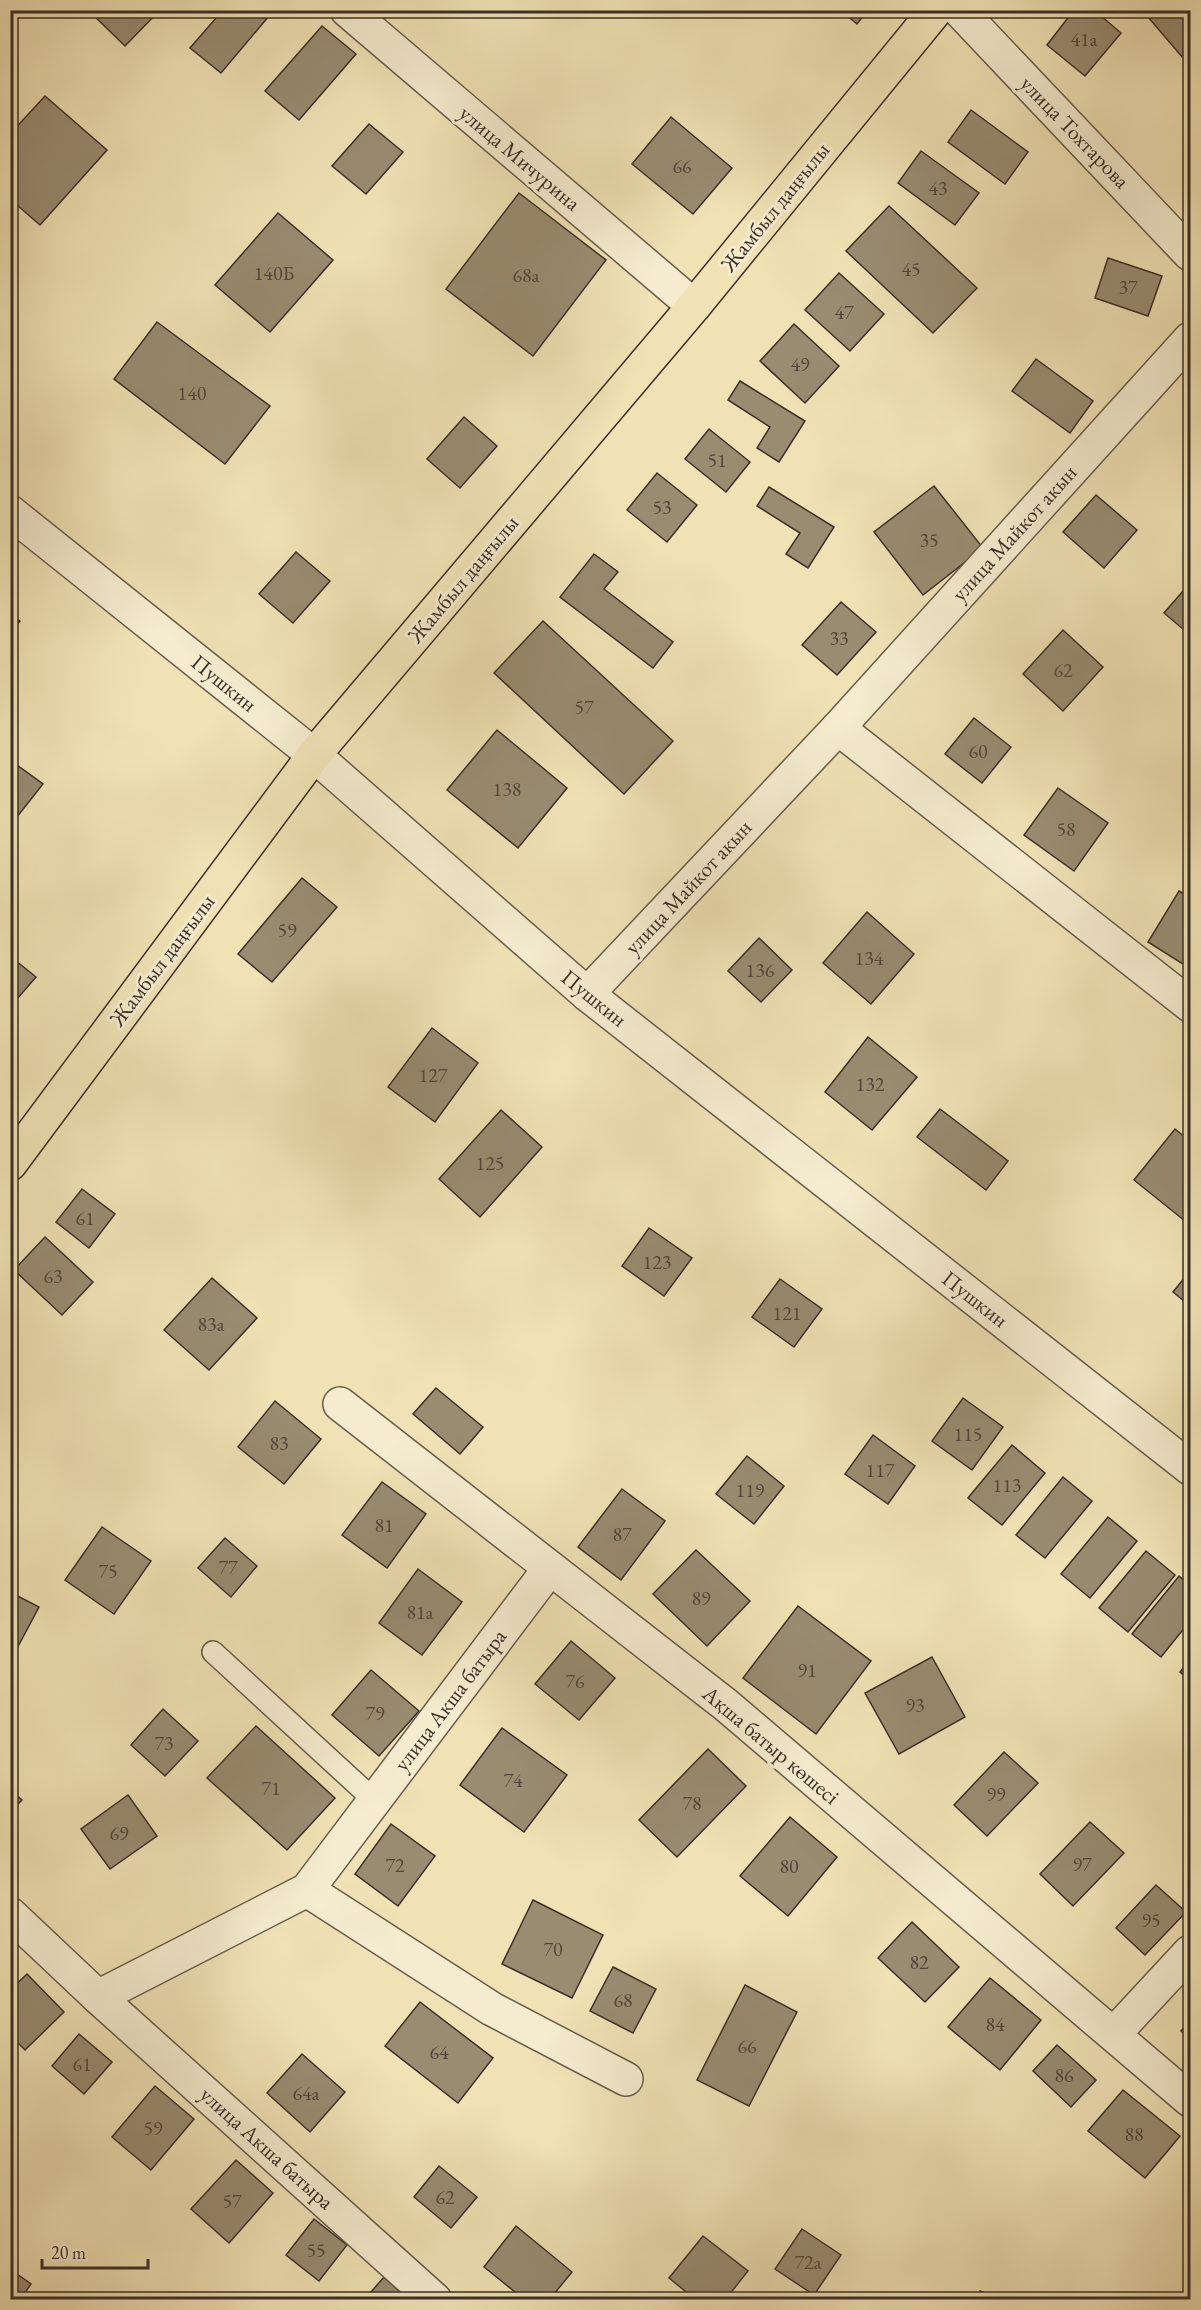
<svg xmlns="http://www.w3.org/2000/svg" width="1201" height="2310" font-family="'EB Garamond',serif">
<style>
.building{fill:#998c71;stroke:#3b2f28;stroke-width:1.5}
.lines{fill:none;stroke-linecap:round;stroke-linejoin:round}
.service-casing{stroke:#685c4b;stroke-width:24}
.minor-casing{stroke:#685c4b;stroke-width:36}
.tertiary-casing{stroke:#685c4b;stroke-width:36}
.primary-casing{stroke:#3b2f28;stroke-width:36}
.service{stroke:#f5eccf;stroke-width:21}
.minor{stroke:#f5eccf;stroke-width:33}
.tertiary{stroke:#f5eccf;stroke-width:33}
.primary{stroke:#f0e2b5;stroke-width:33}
.labels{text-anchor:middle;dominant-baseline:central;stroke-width:6;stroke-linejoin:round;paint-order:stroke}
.number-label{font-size:20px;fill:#52463a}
.street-label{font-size:22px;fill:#3b2f28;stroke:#f5eccf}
</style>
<rect width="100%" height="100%" fill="#f0e2b5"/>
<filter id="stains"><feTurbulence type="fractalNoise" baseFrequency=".00333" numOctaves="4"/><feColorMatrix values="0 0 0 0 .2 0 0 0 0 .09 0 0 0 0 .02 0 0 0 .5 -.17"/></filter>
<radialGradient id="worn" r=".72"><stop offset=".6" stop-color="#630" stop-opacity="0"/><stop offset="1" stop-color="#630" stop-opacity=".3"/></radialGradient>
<g class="building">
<path d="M88,10h72l-35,36z"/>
<path d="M223,10h38l8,6 -48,57 -31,-25z"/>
<path d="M840,10h28l-11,14z"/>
<path d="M1074,10h20l27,23 -36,43 -38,-31z"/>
<path d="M1142,10h48v42l-7,6z"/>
<path d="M322,26l34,28 -57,66 -34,-29z"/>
<path d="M45,96l62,54 -67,75 -30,-26v-65z"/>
<path d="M971,110l57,42 -23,32 -57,-42z"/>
<path d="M671,117l61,51 -39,46 -61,-50z"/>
<path d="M369,124l34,28 -37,42 -34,-28z"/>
<path d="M921,151l58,42 -24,32 -57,-42z"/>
<path d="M519,193l87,67 -73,96 -87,-67z"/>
<path d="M889,206l88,82 -44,45 -87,-82z"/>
<path d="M278,213l55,47 -63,72 -55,-47z"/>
<path d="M1108,258l54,18 -14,40 -53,-18z"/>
<path d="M839,273l45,41 -34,37 -45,-41z"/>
<path d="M157,322l113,84 -45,58 -111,-85z"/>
<path d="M794,324l45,42 -34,37 -45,-42z"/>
<path d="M1036,359l57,42 -23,32 -58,-42z"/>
<path d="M740,381l65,40 -26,41 -22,-14 13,-21 -42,-27z"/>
<path d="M464,417l33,29 -37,42 -33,-29z"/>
<path d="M709,429l41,33 -24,30 -41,-33z"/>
<path d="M657,473l40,32 -30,37 -40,-32z"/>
<path d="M934,486l49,62 -60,47 -49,-63z"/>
<path d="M769,487l65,40 -26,41 -22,-14 14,-21 -43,-27z"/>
<path d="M1096,495l41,35 -33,38 -41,-36z"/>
<path d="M296,552l34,29 -37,42 -34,-29z"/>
<path d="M594,554l24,18 -14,17 69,53 -20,26 -93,-71z"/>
<path d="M1190,583v52l-26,-22z"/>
<path d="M841,602l35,30 -39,43 -35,-30z"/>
<path d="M10,613l10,8 -10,12z"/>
<path d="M543,621l130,120 -49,53 -130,-121z"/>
<path d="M1063,630l40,37 -40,44 -40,-37z"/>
<path d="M974,718l37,29 -29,36 -37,-29z"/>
<path d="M497,730l70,58 -49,60 -71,-58z"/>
<path d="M10,760l33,24 -30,38 -3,-2z"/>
<path d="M1058,788l50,35 -34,48 -50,-36z"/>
<path d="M302,878l35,29 -65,75 -34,-28z"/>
<path d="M1179,891l11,7v61l-4,7 -38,-24z"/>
<path d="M867,912l47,42 -43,50 -48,-41z"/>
<path d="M759,938l33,32 -31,32 -33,-31z"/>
<path d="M10,956l26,21 -19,22 -7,-5z"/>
<path d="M432,1028l46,35 -43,59 -47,-35z"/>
<path d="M868,1037l49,40 -45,53 -47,-38z"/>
<path d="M940,1109l68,52 -22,29 -69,-53z"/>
<path d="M501,1110l41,37 -62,70 -41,-38z"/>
<path d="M1175,1129l15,12v84l-56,-45z"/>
<path d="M82,1189l33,25 -26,34 -33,-26z"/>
<path d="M649,1228l43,30 -28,38 -42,-30z"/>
<path d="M45,1237l48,45 -31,33 -48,-45z"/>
<path d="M1190,1271v35l-17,-14z"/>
<path d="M212,1278l45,40 -48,52 -45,-40z"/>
<path d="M780,1279l42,30 -28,38 -42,-30z"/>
<path d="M436,1388l47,39 -23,27 -47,-40z"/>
<path d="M963,1398l40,29 -31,43 -40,-29z"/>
<path d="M275,1401l46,38 -37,45 -46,-37z"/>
<path d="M873,1435l42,31 -27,38 -43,-30z"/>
<path d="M1012,1445l33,28 -43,52 -34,-27z"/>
<path d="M747,1456l37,30 -30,38 -38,-30z"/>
<path d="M1063,1477l29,24 -47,57 -29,-23z"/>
<path d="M382,1482l44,32 -39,54 -45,-33z"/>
<path d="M622,1489l43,32 -44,59 -43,-33z"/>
<path d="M1108,1517l29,24 -47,57 -29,-24z"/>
<path d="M102,1527l49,34 -37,53 -49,-34z"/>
<path d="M225,1538l32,28 -26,31 -33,-29z"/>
<path d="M696,1550l54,51 -43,45 -54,-52z"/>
<path d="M1146,1551l29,24 -47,57 -29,-24z"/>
<path d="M418,1569l44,33 -40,53 -43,-32z"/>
<path d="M1179,1576l11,10v35l-29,36 -29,-23z"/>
<path d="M10,1592l29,15 -25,47 -4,-2z"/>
<path d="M798,1606l73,55 -55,73 -73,-56z"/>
<path d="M571,1641l44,37 -36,42 -44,-36z"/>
<path d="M932,1657l33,60 -66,37 -34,-61z"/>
<path d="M1190,1659v21l-10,-8z"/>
<path d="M371,1670l48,41 -40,45 -47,-41z"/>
<path d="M163,1709l35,32 -33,35 -34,-31z"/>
<path d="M256,1726l79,72 -48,52 -80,-72z"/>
<path d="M502,1728l65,47 -43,57 -64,-47z"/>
<path d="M708,1749l38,37 -69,71 -38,-37z"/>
<path d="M1004,1752l34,31 -51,53 -33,-31z"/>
<path d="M10,1789l12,11 -12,12z"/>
<path d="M128,1795l29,41 -47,33 -29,-40z"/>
<path d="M790,1817l47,40 -49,59 -48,-40z"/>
<path d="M1090,1822l34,31 -51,53 -33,-32z"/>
<path d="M391,1824l44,32 -37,50 -43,-32z"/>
<path d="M1156,1885l30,27 -41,43 -29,-27z"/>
<path d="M533,1900l70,35 -31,63 -70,-34z"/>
<path d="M912,1922l47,45 -34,35 -47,-44z"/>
<path d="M613,1967l43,22 -23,44 -43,-22z"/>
<path d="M27,1974l37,38 -39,38 -15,-15v-45z"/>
<path d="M990,1978l51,42 -41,50 -52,-43z"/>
<path d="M745,1985l52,27 -48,94 -52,-26z"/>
<path d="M420,2002l73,56 -35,45 -73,-57z"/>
<path d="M1190,2020v19l-9,-8z"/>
<path d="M79,2034l33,28 -28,32 -32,-28z"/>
<path d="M1057,2045l39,35 -25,27 -38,-36z"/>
<path d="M302,2054l43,38 -35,40 -43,-39z"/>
<path d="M155,2086l39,33 -43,51 -39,-33z"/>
<path d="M1123,2090l57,46 -35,42 -57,-47z"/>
<path d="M236,2160l37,33 -44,50 -38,-34z"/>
<path d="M439,2166l38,31 -26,31 -37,-31z"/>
<path d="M314,2219l33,26 -28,36 -33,-26z"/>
<path d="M516,2226l56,46 -23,28h-24l-41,-33z"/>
<path d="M802,2229l39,26 -27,40 -39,-26z"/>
<path d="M703,2236l45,35 -23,29h-29l-27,-22z"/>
<path d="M10,2269l21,15 -11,16h-10z"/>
<path d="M384,2277l25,23h-45z"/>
<path d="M980,2291l20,9h-24z"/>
</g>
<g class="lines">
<g class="service-casing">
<path id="service" d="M213,1652l161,148"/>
</g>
<g class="minor-casing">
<g id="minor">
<path d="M347,10l347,296"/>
<path d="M959,10l231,244"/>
<path d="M838,728l352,277"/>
<path d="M587,994l251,-266 352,-389"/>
<path d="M340,1404l386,301 464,395"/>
<path d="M307,1890l185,119 134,70"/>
<path d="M10,1914l88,83 337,303"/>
<path d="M98,1997l209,-107 243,-322"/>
<path d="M1114,2034l76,-82"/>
</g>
</g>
<g class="tertiary-casing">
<path id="tertiary" d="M10,512l304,243 273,239 603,474"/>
</g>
<g class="primary-casing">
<path id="primary" d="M10,1164l304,-409 380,-449 242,-296"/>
</g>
<use href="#service" class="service"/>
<use href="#minor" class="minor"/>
<use href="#tertiary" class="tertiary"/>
<use href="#primary" class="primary"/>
</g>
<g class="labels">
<g class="number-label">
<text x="1084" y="39">41а</text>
<text x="682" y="166">66</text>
<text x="938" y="188">43</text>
<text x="911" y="269">45</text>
<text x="274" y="273">140Б</text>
<text x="526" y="275">68а</text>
<text x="1128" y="287">37</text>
<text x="844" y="312">47</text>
<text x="800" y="364">49</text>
<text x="192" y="393">140</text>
<text x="717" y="460">51</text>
<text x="662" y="507">53</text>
<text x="929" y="540">35</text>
<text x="839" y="638">33</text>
<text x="1063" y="670">62</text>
<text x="584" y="707">57</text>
<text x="978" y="751">60</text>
<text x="507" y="789">138</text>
<text x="1066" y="829">58</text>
<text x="287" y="930">59</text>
<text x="869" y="958">134</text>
<text x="760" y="970">136</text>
<text x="433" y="1075">127</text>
<text x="870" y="1084">132</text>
<text x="490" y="1163">125</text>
<text x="85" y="1218">61</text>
<text x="657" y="1262">123</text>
<text x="53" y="1276">63</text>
<text x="787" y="1313">121</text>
<text x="211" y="1324">83а</text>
<text x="968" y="1434">115</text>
<text x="279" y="1443">83</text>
<text x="880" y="1470">117</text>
<text x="1007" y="1485">113</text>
<text x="750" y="1490">119</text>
<text x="384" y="1525">81</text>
<text x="622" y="1534">87</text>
<text x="228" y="1567">77</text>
<text x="108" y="1571">75</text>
<text x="701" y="1598">89</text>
<text x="420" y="1612">81а</text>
<text x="807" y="1670">91</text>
<text x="575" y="1681">76</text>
<text x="915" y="1705">93</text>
<text x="375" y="1713">79</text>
<text x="164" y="1743">73</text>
<text x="513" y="1780">74</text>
<text x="271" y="1788">71</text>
<text x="996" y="1794">99</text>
<text x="692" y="1803">78</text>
<text x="119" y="1833">69</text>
<text x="1082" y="1864">97</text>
<text x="395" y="1865">72</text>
<text x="789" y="1866">80</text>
<text x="1151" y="1920">95</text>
<text x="553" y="1949">70</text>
<text x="919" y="1962">82</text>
<text x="623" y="2000">68</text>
<text x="995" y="2024">84</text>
<text x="747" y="2046">66</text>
<text x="439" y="2052">64</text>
<text x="82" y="2064">61</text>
<text x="1064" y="2075">86</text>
<text x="306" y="2093">64а</text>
<text x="153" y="2128">59</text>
<text x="1134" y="2134">88</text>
<text x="445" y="2197">62</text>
<text x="232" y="2201">57</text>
<text x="316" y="2250">55</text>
<text x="808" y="2262">72а</text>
</g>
<g class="street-label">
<text transform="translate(1075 132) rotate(46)">улица Тохтарова</text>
<text transform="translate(520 158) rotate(40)">улица Мичурина</text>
<text transform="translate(775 207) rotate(-51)">Жамбыл даңғылы</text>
<text transform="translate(1014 533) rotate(-48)">улица Майкот акын</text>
<text transform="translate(463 579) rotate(-50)">Жамбыл даңғылы</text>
<text transform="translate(224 683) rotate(39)">Пушкин</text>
<text transform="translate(688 887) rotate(-47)">улица Майкот акын</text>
<text transform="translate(162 960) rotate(-53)">Жамбыл даңғылы</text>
<text transform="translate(594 998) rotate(39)">Пушкин</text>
<text transform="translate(975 1299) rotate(38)">Пушкин</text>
<text transform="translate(450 1700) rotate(-53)">улица Акша батыра</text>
<text transform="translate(771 1745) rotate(40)">Ақша батыр көшесі</text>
<text transform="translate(267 2148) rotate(42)">улица Акша батыра</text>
</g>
</g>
<rect width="1201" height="2310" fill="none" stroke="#f0e2b5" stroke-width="36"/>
<rect x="12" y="12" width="1177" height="2286" fill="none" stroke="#3b2f28" stroke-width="3"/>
<rect x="18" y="18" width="1165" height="2274" fill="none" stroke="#3b2f28" stroke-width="1.5"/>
<path d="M42 2259v9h106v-9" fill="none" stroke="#3b2f28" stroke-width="3"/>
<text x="51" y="2259" font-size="18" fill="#3b2f28" stroke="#f5eccf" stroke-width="4.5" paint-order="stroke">20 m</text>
<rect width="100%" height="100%" filter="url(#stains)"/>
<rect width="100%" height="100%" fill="url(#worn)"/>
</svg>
